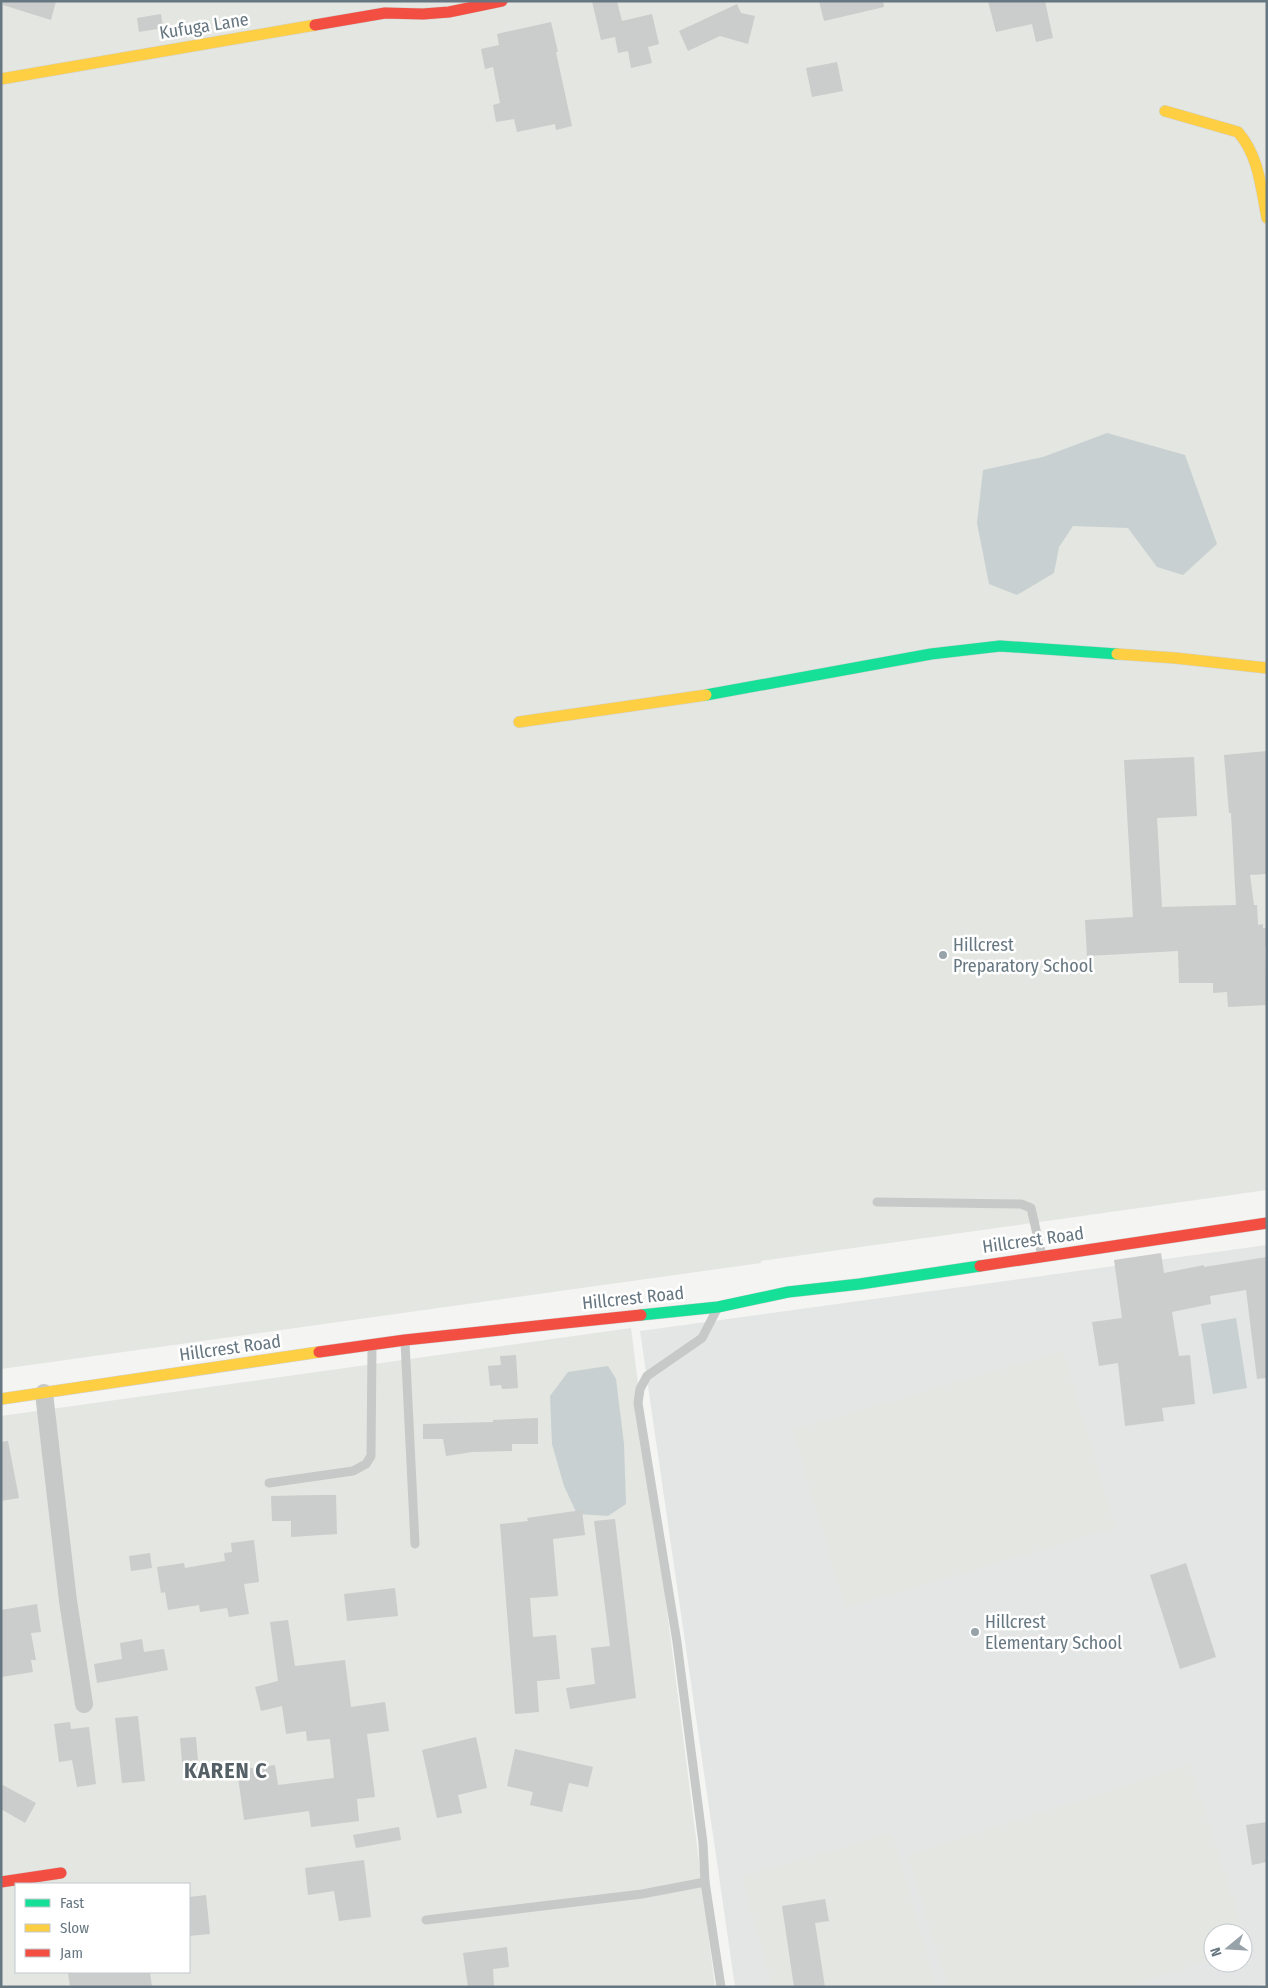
<svg xmlns="http://www.w3.org/2000/svg" width="1268" height="1988" font-family="'Fira Sans Condensed',sans-serif">
<style>
.built{fill:#e4e6e6;fill-rule:evenodd}
.green{fill:#e3e6e1;fill-rule:evenodd}
.water{fill:#c8d0d2}
.building{fill:#cbcccc}
.lines{fill:none;stroke-linecap:round;stroke-linejoin:round}
.fast-casing{stroke:#d0d1d1;stroke-width:12}
.slow-casing{stroke:#d0d1d1;stroke-width:12}
.jam-casing{stroke:#d0d1d1;stroke-width:12}
.lane{stroke:#c7c9c9;stroke-width:9}
.street{stroke:#c7c9c9;stroke-width:18}
.fast{stroke:#16e098;stroke-width:11}
.slow{stroke:#ffcf43;stroke-width:11}
.jam{stroke:#f24e42;stroke-width:11}
.poi-dot{fill:#98a3a9;stroke:#fff;stroke-width:2}
.labels{text-anchor:middle;dominant-baseline:central;stroke-width:5;stroke-linejoin:round;paint-order:stroke}
.street-label{font-size:18px;fill:#677781;stroke:#fff}
.poi-label{font-size:18px;fill:#677781;stroke:#fff;text-anchor:start}
.district-label{font-size:22px;font-weight:bold;letter-spacing:1px;fill:#545f66;stroke:#fff}
</style>
<rect width="100%" height="100%" fill="#f4f4f3"/>
<path class="built" d="M1267,1245v739l-22,3h-510l-95,-656zM1213,1933h30v30h-30z"/>
<g class="green">
<path d="M1,1h1266v1189l-506,71v2l-760,106z"/>
<path d="M631,1328l84,659h-714v-571zM16,1884h173v88h-173z"/>
<path d="M1063,1351l52,177 -270,80 -52,-178z"/>
<path d="M1189,1765l60,182 -6,2v-16h-30v26l-87,28h-177l-42,-131z"/>
<path d="M892,1833l44,154h-163l-32,-110z"/>
</g>
<g class="water">
<path d="M1107,433l78,22 32,89 -34,31 -26,-8 -29,-39 -55,-2 -14,21 -5,26 -37,22 -28,-11 -12,-61 6,-53 60,-13z"/>
<path d="M1236,1318l11,70 -34,6 -12,-70z"/>
<path d="M608,1366l8,13 8,65 2,60 -18,12 -31,-2 -13,-28 -12,-42 -2,-48 18,-24z"/>
</g>
<g class="building">
<path d="M3,1h53l-5,19 -48,-15z"/>
<path d="M592,1h25l5,20 30,-7 7,30 -11,3 4,16 -21,5 -3,-17 -10,2 -3,-16 -14,3z"/>
<path d="M819,1h64l1,6 -60,14z"/>
<path d="M988,1h57l8,37 -17,4 -4,-18 -36,8z"/>
<path d="M737,4l4,9 14,3 -7,28 -28,-8 -32,15 -9,-20z"/>
<path d="M161,14l2,14 -24,4 -2,-14z"/>
<path d="M551,22l7,30h-2l16,74 -16,4 -1,-6 -38,8 -3,-13 -18,3 -3,-17 7,-2 -7,-36 -8,2 -4,-20 18,-4 -2,-11z"/>
<path d="M837,62l6,29 -31,6 -6,-29z"/>
<path d="M1267,751v123l-17,1 4,30h3l1,20 5,-1v4h4v19h-2l2,58 -39,2 -1,-15 -14,1v-10h-34l-1,-32 -91,5 -2,-36 48,-3 -9,-157 70,-3 3,59 -40,2 5,89 74,-2 -5,-92h-2l-5,-58z"/>
<path d="M1161,1253l3,20 40,-8v2l63,-10v121l-10,1 -11,-89 -36,6 1,8 -39,8 7,44 11,-1 5,49 -33,4 2,13 -39,5 -7,-63 -19,3 -7,-44 30,-4 -8,-58z"/>
<path d="M516,1355l2,33 -16,1 -1,-4 -11,1 -2,-20 13,-1 -1,-9z"/>
<path d="M538,1418v26h-26v7l-40,1 -26,4 -3,-17h-20v-15l70,-2v-2z"/>
<path d="M8,1441l11,57 -18,3v-59z"/>
<path d="M319,1495h17l1,39 -46,3v-16h-19l-1,-25z"/>
<path d="M582,1510l3,25 -32,4 5,57 -28,2 3,39 23,-2 4,44 -23,2 2,31 -24,2 -15,-190 28,-3 -1,-3z"/>
<path d="M615,1519l21,179 -66,11 -4,-21 29,-4 -4,-36 19,-2 -16,-125z"/>
<path d="M254,1540l5,42 -15,2 5,30 -20,3 -2,-9 -27,4 -1,-7 -31,5 -3,-18 -4,1 -4,-26 27,-4 1,5 40,-7 -1,-8 8,-1 -1,-9z"/>
<path d="M150,1553l2,15 -21,3 -2,-15z"/>
<path d="M1186,1563l30,94 -36,12 -30,-94z"/>
<path d="M395,1588l3,28 -51,5 -3,-27z"/>
<path d="M37,1604l4,28 -10,1 5,27h-5l2,12 -32,5v-67z"/>
<path d="M288,1620l7,46 50,-6 6,47 34,-5 4,29 -22,3 8,63 -18,2 2,22 -48,6 -2,-16 -65,9 -7,-50 38,-5 3,20 56,-7 -4,-39 -23,2 -1,-10 -20,3 -4,-28 -21,5 -6,-24 23,-6 -8,-59z"/>
<path d="M142,1639l2,13 20,-3 4,21 -71,13 -3,-19 28,-5 -2,-16z"/>
<path d="M138,1716l7,65 -23,2 -7,-65z"/>
<path d="M70,1722l1,7 18,-2 7,57 -19,3 -5,-27 -13,2 -5,-38z"/>
<path d="M196,1737l3,36 -16,1 -3,-36z"/>
<path d="M476,1737l11,51 -29,7 4,18 -25,5 -15,-68z"/>
<path d="M515,1749l78,18 -5,20 -19,-4 -7,29 -32,-7 3,-13 -26,-6z"/>
<path d="M1,1784l35,19 -11,20 -24,-14z"/>
<path d="M1267,1822v40l-15,3 -6,-40z"/>
<path d="M399,1827l2,13 -45,8 -3,-13z"/>
<path d="M364,1860l7,57 -32,4 -5,-30 -26,4 -3,-27z"/>
<path d="M206,1895l4,39 -21,2v-39z"/>
<path d="M825,1899l4,22 -14,2 10,64h-31l-12,-81z"/>
<path d="M507,1947l2,20 -16,2 1,18h-26l-5,-34z"/>
<path d="M79,1972h71l2,15h-82l-2,-14z"/>
</g>
<g class="lines">
<g class="fast-casing">
<g id="fast">
<path d="M706,695l225,-41 69,-8 117,8"/>
<path d="M641,1315l77,-8 70,-15 72,-8 120,-18"/>
</g>
</g>
<g class="slow-casing">
<g id="slow">
<path d="M1,79l314,-54"/>
<path d="M1165,111l73,21c21,24 23,56 29,86"/>
<path d="M1117,654l58,4 92,10"/>
<path d="M519,722l187,-27"/>
<path d="M1,1399l318,-47"/>
</g>
</g>
<g class="jam-casing">
<g id="jam">
<path d="M315,25l70,-12 38,1 26,-2 53,-11"/>
<path d="M980,1266l287,-43"/>
<path d="M319,1352l86,-12 236,-25"/>
<path d="M1,1882l60,-9"/>
</g>
</g>
<g class="lane">
<path d="M877,1202l144,2 10,4 11,48"/>
<path d="M717,1309l-15,29 -55,38 -7,13 -2,14 39,239 26,201 2,39 16,105"/>
<path d="M405,1342l10,202"/>
<path d="M269,1483l84,-12 13,-7 5,-8 1,-111"/>
<path d="M426,1920l216,-26 63,-12"/>
</g>
<path class="street" d="M44,1393l24,208 16,103"/>
<use href="#fast" class="fast"/>
<use href="#slow" class="slow"/>
<use href="#jam" class="jam"/>
</g>
<g class="poi-dot">
<circle cx="943" cy="955" r="5"/>
<circle cx="975" cy="1632" r="5"/>
</g>
<g class="labels">
<g class="street-label">
<text transform="translate(204 26) rotate(-9)">Kufuga Lane</text>
<text transform="translate(1033 1240) rotate(-8)">Hillcrest Road</text>
<text transform="translate(633 1298) rotate(-6)">Hillcrest Road</text>
<text transform="translate(230 1348) rotate(-8)">Hillcrest Road</text>
</g>
<g class="poi-label">
<text x="953" y="945">Hillcrest<tspan x="953" dy="21">Preparatory School</tspan></text>
<text x="985" y="1622">Hillcrest<tspan x="985" dy="21">Elementary School</tspan></text>
</g>
<g class="district-label">
<text x="226" y="1770">KAREN C</text>
</g>
</g>
<rect width="1268" height="1988" fill="none" stroke="#677781" stroke-width="5"/>
<rect x="15" y="1883" width="175" height="90" fill="#ffffff" stroke="#c2c9cd"/>
<rect x="25" y="1899" width="25" height="8" fill="#16e098" stroke="#c2c9cd"/>
<text x="60" y="1908" font-size="15" fill="#677781">Fast</text>
<rect x="25" y="1924" width="25" height="8" fill="#ffcf43" stroke="#c2c9cd"/>
<text x="60" y="1933" font-size="15" fill="#677781">Slow</text>
<rect x="25" y="1949" width="25" height="8" fill="#f24e42" stroke="#c2c9cd"/>
<text x="60" y="1958" font-size="15" fill="#677781">Jam</text>
<g transform="translate(1228 1948) rotate(252)"><circle r="24" fill="#ffffff" stroke="#c2c9cd"/>
<path d="M0-4L9 19L0 12L-9 19Z" fill="#98a3a9"/>
<text y="-8" font-size="14" font-weight="bold" text-anchor="middle" fill="#677781">N</text>
</g>
</svg>
